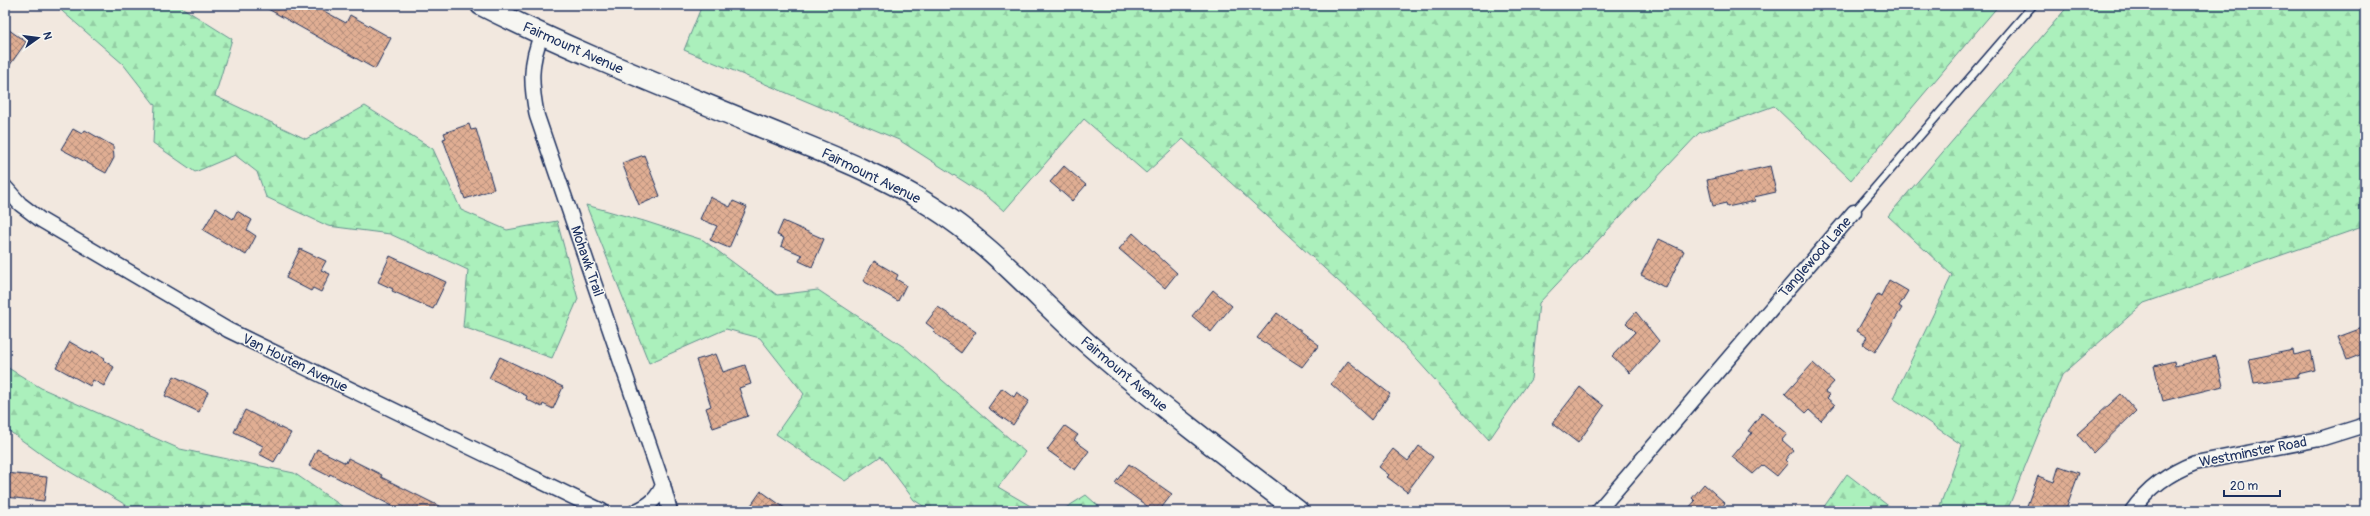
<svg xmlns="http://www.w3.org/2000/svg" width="2370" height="516" font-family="Pangolin,sans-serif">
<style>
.forest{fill:url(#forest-firs);stroke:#63908d}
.building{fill:url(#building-cross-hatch);stroke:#1b2f5e}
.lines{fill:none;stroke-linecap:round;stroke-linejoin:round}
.service-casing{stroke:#1b2f5e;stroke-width:10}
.minor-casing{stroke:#1b2f5e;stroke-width:17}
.secondary-casing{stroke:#1b2f5e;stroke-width:23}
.service{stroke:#f6f6f2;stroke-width:7}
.minor{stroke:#f6f6f2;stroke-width:14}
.secondary{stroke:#f6f6f2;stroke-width:20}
.labels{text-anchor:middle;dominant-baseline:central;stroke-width:3;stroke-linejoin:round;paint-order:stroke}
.street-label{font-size:14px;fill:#1b2f5e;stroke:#f6f6f2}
</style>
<defs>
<pattern id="forest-firs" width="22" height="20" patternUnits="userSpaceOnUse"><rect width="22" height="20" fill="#abf0bc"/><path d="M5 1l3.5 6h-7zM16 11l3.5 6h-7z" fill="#93cea4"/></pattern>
<pattern id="building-cross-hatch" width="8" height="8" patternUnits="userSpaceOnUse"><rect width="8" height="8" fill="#e0ae93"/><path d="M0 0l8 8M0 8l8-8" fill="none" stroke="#b58e7b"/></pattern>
</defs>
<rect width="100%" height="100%" fill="#f2e8df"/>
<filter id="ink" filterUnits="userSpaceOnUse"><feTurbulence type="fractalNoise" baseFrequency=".025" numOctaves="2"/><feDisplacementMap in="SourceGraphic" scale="8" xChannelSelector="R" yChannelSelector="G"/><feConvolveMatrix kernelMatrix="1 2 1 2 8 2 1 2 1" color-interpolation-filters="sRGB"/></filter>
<g filter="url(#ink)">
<g class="forest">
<path d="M55,5h123l54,34 -17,57 91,43 59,-33 68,43 28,61 46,20 50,-9 21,78 -26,59 -89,-31 5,-57 -78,-36 -62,-8 -62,-29 -9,-25 -22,-17 -40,17 -42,-29 2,-38 -32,-41z"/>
<path d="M702,5h1297l-148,175 -77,-74 -75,27 -160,170 -8,76 -42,61 -106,-118 -200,-183 -37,34 -62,-54 -80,92 -16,-14 -89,-57 -215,-90z"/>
<path d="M2069,5h296v221l-221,77 -82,72 -55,136h-69l24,-66 -69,-47 59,-123 -64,-59z"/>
<path d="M586,205l58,16 59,19 74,55 41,-5 86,57 121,105 -27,35 41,24h-108l-17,-11 -33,-44 -36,25 -69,-47 28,-40 -44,-56 -34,-9 -77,34z"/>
<path d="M5,366l36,22 139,61 114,24 55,38h-213l-91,-54 -40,-29z"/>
<path d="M1847,474l48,37h-74z"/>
<path d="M1086,495l18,16h-43z"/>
</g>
<g class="building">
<path d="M261,5h52l33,18 4,-8 41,23 -16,31z"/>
<path d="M5,27l21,15 -21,30z"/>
<path d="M469,124l2,6 5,-1 18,60 -29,10 -22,-60 3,-1 -2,-5z"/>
<path d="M73,129l9,5 3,-4 28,16 1,12 -8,15 -45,-24z"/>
<path d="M644,155l16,41 -21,9 -17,-42z"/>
<path d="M1064,166l22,19 -14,16 -22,-19z"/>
<path d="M1770,166l6,26 -22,5 1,4 -28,6 -1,-4 -13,3 -6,-26z"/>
<path d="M710,197l20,10 3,-6 14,6 -18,41 -19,-8 7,-14 -17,-7z"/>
<path d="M216,208l17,11 4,-8 15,9 -5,10 9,6 -10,19 -43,-25z"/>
<path d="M783,221l41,18 -12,28 -13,-6 3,-6 -21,-9 3,-8 -7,-3z"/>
<path d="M1133,233l44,40 -12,15 -46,-39z"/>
<path d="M1659,239l25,12 -18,37 -25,-13z"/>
<path d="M300,249l26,12 -5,9 9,4 -9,18 -8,-4 -2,3 -25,-13z"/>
<path d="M390,256l56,26 -13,27 -41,-18 1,-2 -15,-7z"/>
<path d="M874,261l24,14 -2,4 10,6 -8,16 -35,-20z"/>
<path d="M1889,280l19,11 -9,15 3,2 -27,44 -12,-8 4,-7 -10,-6 21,-37 3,2z"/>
<path d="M1213,290l19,16 -21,26 -19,-16z"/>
<path d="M938,307l38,25 -15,21 -28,-21 2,-2 -9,-7z"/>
<path d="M1636,312l23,29 -29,32 -18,-17 23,-24 -9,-9z"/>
<path d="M1277,313l42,32 -17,22 -45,-29z"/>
<path d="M2365,327v26l-18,7 -9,-23z"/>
<path d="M70,342l21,12 1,-3 13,7 -2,2 11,7 -10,19 -11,-6 -3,6 -34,-19z"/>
<path d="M2293,350l1,5 17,-4 4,19 -17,4v3l-44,6 -5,-24z"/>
<path d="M716,354l7,18 22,-7 6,19 -12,4 9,28 -35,12 -7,-20 5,-2 -15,-46z"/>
<path d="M2216,356l7,30 -60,15 -9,-35 20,-5 1,5z"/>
<path d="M500,357l63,30 -10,22 -10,-5 -1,3 -16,-8 1,-3 -38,-18z"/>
<path d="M1348,361l42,33 -19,26 -40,-36z"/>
<path d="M1813,363l21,19 -9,10 5,3 -3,3 8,7 -14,16 -12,-11 -3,3 -21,-19z"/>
<path d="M174,376l34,16 -9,20 -34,-16z"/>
<path d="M1580,387l24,19 -26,37 -26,-20z"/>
<path d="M1002,388l12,9 3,-5 12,9 -16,24 -25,-17z"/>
<path d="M2121,394l15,17 -43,42 -16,-19z"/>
<path d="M245,410l46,23 -17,29 -15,-8 4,-8 -29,-14z"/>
<path d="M1762,413l25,21 -5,6 11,10 -8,10 3,3 -11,13 -14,-11 -10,9 -21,-17 20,-24 -4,-2z"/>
<path d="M1065,426l13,9 -4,5 15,11 -14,19 -28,-20z"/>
<path d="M1419,446l14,11 -26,35 -20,-15 2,-2 -10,-8 14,-18 15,12z"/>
<path d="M317,449l29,14 2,-5 34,17 -1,2 68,34h-47l-72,-37 -1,2 -20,-10z"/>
<path d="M1129,464l43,30 -13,17h-5l-39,-28z"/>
<path d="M2059,466l20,7 -14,38h-40l13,-35 16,6z"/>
<path d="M5,473l42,4 -3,24 -39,-4z"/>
<path d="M1704,484l21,19 -6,8h-33l9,-10 -3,-3z"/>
<path d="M761,491l28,20h-42z"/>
</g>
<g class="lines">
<g class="service-casing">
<path id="service" d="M1854,212l179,-207"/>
</g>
<g class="minor-casing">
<g id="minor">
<path d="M542,34c-13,29 -11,52 -5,82l126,369c-6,14 -13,20 -27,26"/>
<path d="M5,187l15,17 21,16 187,110 374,181"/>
<path d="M663,485l7,26"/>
<path d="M1598,511l256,-299"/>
<path d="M2132,511c17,-24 37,-38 63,-48l125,-24 45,-14"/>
</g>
</g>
<g class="secondary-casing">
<path id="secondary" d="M481,5c89,45 181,81 273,119 60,25 122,47 177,82 59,37 106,92 157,138 68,59 139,113 210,167"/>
</g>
<use href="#service" class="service"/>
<use href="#minor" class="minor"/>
<use href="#secondary" class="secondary"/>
</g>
</g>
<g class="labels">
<g class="street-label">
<text transform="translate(573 48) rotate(24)">Fairmount Avenue</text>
<text transform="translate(871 176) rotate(26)">Fairmount Avenue</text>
<text transform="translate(1815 257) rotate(-49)">Tanglewood Lane</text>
<text transform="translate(587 261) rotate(71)">Mohawk Trail</text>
<text transform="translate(295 363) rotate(26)">Van Houten Avenue</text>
<text transform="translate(1124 374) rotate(40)">Fairmount Avenue</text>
<text transform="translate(2253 452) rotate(-11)">Westminster Road</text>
</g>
</g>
<rect width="2370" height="516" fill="none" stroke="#f6f6f2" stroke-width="20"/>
<rect x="10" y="10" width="2350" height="496" fill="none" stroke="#1b2f5e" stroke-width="1.5" filter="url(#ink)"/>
<g transform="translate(38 38) rotate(76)" stroke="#f6f6f2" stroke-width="3" paint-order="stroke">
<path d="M0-3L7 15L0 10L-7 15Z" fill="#1b2f5e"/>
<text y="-6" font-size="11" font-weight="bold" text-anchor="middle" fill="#1b2f5e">N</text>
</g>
<path d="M2224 490v6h56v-6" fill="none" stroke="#1b2f5e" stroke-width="2"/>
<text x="2230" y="490" font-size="12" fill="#1b2f5e" stroke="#f6f6f2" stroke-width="3" paint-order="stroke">20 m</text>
</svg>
